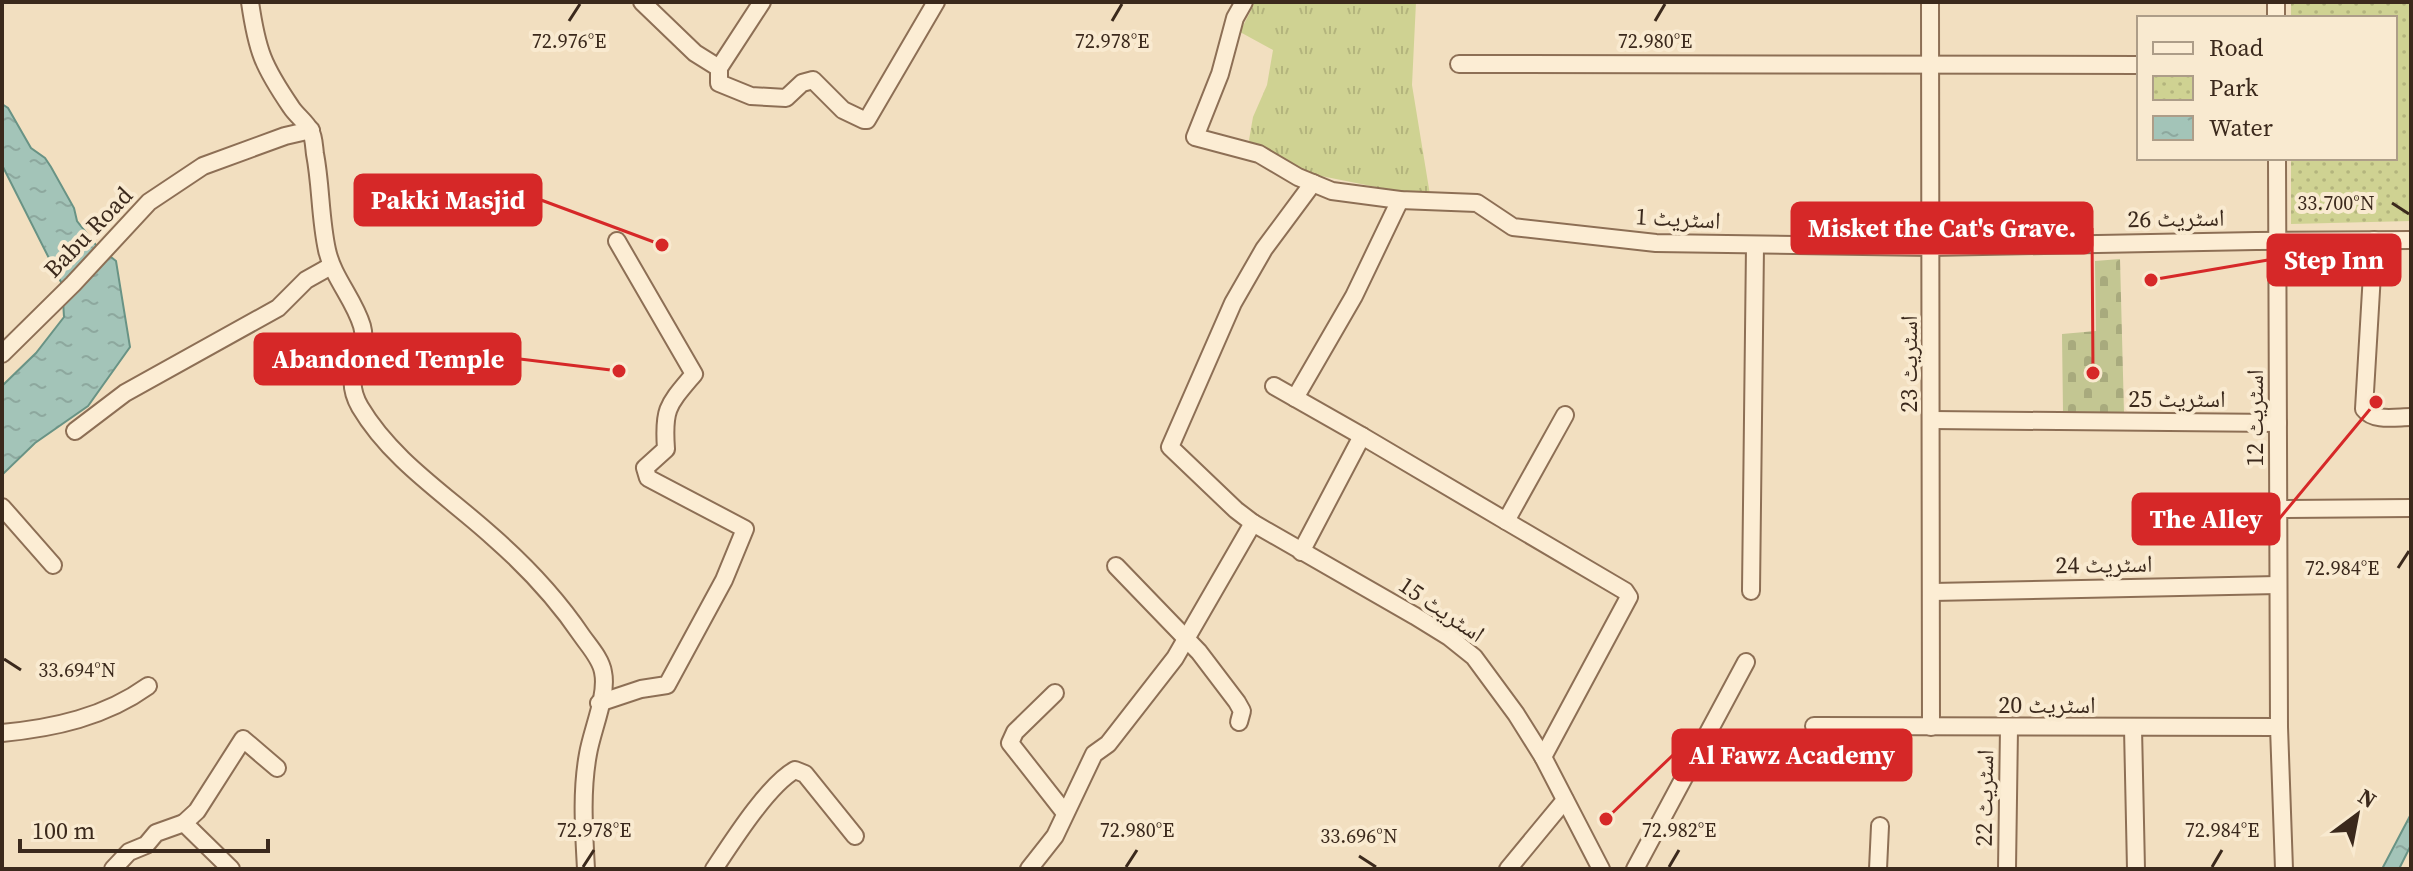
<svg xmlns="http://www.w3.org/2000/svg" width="2413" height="871" font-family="'Source Serif 4','Noto Naskh Arabic',serif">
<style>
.grass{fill:url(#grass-tufts)}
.cemetery{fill:url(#cemetery-stones)}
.park{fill:url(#park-dots)}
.water{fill:url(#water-ripples);stroke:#699385;stroke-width:2}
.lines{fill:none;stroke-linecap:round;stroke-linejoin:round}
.minor-casing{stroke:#8d6f55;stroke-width:20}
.minor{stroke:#fcedd4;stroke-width:16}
.ticks{fill:none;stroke:#3b291c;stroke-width:3}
.labels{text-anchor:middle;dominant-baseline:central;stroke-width:8;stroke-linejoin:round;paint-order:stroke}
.street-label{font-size:24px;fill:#3b291c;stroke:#f9ead0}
.ticks-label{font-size:20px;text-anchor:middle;fill:#3b291c;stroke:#f9ead0;stroke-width:8;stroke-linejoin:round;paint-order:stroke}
.leader{fill:none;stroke:#d62828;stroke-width:3}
.callout-dot{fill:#d62828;stroke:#f9ead0;stroke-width:3}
.callout{fill:#d62828;stroke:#d62828;stroke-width:3}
.callout-label{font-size:26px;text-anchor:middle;font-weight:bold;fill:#fff}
</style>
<defs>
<pattern id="grass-tufts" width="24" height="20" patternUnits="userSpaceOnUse" patternTransform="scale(2)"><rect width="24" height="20" fill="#cfd292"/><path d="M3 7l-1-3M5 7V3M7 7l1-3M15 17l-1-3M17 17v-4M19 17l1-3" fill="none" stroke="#b3b47d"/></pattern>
<pattern id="cemetery-stones" width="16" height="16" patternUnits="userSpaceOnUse" patternTransform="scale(2)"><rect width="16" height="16" fill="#c3c692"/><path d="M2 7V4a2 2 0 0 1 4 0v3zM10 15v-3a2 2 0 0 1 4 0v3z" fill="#a8aa7d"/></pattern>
<pattern id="park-dots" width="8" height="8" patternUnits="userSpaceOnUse" patternTransform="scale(2)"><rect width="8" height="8" fill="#cfd292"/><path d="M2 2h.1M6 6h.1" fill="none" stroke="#b3b47d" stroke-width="1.8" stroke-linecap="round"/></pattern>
<pattern id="water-ripples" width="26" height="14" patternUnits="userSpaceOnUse" patternTransform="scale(2)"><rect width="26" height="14" fill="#a3c4b8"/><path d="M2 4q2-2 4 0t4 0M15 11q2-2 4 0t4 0" fill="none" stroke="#8da89e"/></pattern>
</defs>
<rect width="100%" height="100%" fill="#f2dfc0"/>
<path class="grass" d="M1255,2h161l-4,83 19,116 -50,-13 -85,-17 -44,-25 -3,-6 4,-23 14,-32 6,-35 -33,-18z"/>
<path class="cemetery" d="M2120,259l4,154h-61l-1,-79 34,-3 -1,-70z"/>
<path class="park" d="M2291,2h120v219l-120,3v-66h104v-140h-104z"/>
<g class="water">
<path d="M2,104l6,4 23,40 14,10 6,9 23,41 3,13 19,24 20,16 14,86 -42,59 -53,37 -33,32v-89l34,-33 28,-36 -2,-33 -60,-119z"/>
<path d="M2411,814v31l-12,24h-17z"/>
</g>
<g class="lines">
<g class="minor-casing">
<g id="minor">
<path d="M250,2c7,49 13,64 41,105 5,8 15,15 19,23 4,6 4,17 5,24 6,31 5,64 12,96 6,28 27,49 35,76 8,29 -23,44 -2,81 32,54 88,89 133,130 33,29 64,62 89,99 7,10 19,23 21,36 5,23 -11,58 -15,82 -7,38 -4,77 -2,115"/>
<path d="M642,2l53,51 24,15v15l32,13 35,2 16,-15 11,-3 30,30 21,10h3l69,-118"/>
<path d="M1244,2l-9,16 -15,56 -25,63 64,17 39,23 34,14 68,9 77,3 36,24 143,16 275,4 325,-6 155,-1"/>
<path d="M1930,2l1,725"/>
<path d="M2276,2v16"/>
<path d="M1459,64l680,1"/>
<path d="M719,68l43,-66"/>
<path d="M2277,158l2,569 5,142"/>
<path d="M1313,183l-49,66 -31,54 -63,144 66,63 17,13 162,93 34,21 25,20 42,57 27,43 58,112"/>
<path d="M2374,240l-10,169c10,13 32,8 47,8"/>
<path d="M2,354l71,-70 76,-82 54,-36 82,-30 26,-6"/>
<path d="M1274,386l88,50"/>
<path d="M1295,398l59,-102 46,-96"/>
<path d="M1932,420l346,3"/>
<path d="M75,431l50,-38 153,-85 28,-28 25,-14"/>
<path d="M2,507l51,58"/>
<path d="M2278,509l133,-1"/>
<path d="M1506,521l119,70 4,6 -86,160"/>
<path d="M1301,552l61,-116 144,85 59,-106"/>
<path d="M1116,566l83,86 38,50 5,9 -3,11"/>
<path d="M1751,591l4,-345"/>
<path d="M1932,592l346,-7"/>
<path d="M1055,693l-40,39 -5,11 55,70"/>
<path d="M599,703l42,-14 26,-4 57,-105 21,-51 -97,-51 -3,-10 21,-19c-3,-41 2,-44 28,-75l-77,-133"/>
<path d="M1814,726l465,1"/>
<path d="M2133,728l3,141"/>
<path d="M2,733c52,-5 103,-16 146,-47"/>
<path d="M184,823l13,-12 46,-72 34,29"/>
<path d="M113,869l16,-17 17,-7 10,-12 28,-10 47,46"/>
<path d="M714,869c18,-27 54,-84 81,-99l10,4 50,62"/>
<path d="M1029,869l26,-33 39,-82 14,-10 67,-86 78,-135"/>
<path d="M1508,869l57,-69"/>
<path d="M1635,869l111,-207"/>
<path d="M1878,869l2,-43"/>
<path d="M2007,869l2,-141"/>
</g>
</g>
<use href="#minor" class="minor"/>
</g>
<path class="ticks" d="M569,21l11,-17M1112,21l10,-17M1655,21l10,-17M2392,203l17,11M2398,568l11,-17M4,659l17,11M1359,856l17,11M583,867l11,-17M1126,867l11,-17M1669,867l10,-17M2212,867l10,-17"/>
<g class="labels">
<g class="street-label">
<text transform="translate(1678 218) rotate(3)">اسٹریٹ 1</text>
<text transform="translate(2176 218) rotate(-1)">اسٹریٹ 26</text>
<text transform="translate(88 232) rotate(-46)">Babu Road</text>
<text transform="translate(1908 364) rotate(-90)">اسٹریٹ 23</text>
<text x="2177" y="398">اسٹریٹ 25</text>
<text transform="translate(2254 418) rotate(-90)">اسٹریٹ 12</text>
<text transform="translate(2104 564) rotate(-1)">اسٹریٹ 24</text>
<text transform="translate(1442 609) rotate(34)">اسٹریٹ 15</text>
<text x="2047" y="704">اسٹریٹ 20</text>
<text transform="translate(1984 798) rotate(-89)">اسٹریٹ 22</text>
</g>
</g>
<g class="ticks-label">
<text x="569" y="48">72.976°E</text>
<text x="1112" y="48">72.978°E</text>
<text x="1655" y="48">72.980°E</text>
<text x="2336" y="210">33.700°N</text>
<text x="2342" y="575">72.984°E</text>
<text x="77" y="677">33.694°N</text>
<text x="594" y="837">72.978°E</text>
<text x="1137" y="837">72.980°E</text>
<text x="1679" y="837">72.982°E</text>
<text x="2222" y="837">72.984°E</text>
<text x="1359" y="843">33.696°N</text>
</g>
<path class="leader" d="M662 245L541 200M2093 373L2092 228M2151 280L2268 260M619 371L520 359M2376 402L2279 519M1606 819L1673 755"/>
<g class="callout-dot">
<circle cx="662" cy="245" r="8"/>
<circle cx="2093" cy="373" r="8"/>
<circle cx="2151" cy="280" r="8"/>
<circle cx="619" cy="371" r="8"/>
<circle cx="2376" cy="402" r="8"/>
<circle cx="1606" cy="819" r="8"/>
</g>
<g class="callout">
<rect x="355" y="175" width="186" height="50" rx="8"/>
<rect x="1792" y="203" width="300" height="50" rx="8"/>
<rect x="2268" y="235" width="132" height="50" rx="8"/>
<rect x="255" y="334" width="265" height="50" rx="8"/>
<rect x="2133" y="494" width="146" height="50" rx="8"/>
<rect x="1673" y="730" width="238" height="50" rx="8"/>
</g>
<g class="callout-label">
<text x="448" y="209">Pakki Masjid</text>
<text x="1942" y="237">Misket the Cat's Grave.</text>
<text x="2334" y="269">Step Inn</text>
<text x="388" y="368">Abandoned Temple</text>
<text x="2206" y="528">The Alley</text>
<text x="1792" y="764">Al Fawz Academy</text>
</g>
<rect width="2413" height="871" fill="none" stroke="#3b291c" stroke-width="8"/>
<rect x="2137" y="16" width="260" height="144" fill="#f9ead0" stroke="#ad9d88" stroke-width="2"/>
<rect x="2153" y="42" width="40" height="12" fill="#fcedd4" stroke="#ad9d88" stroke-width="2"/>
<text x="2209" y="56" font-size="24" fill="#3b291c">Road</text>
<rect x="2153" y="76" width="40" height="24" fill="url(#park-dots)" stroke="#ad9d88" stroke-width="2"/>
<text x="2209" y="96" font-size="24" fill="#3b291c">Park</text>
<rect x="2153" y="116" width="40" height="24" fill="url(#water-ripples)" stroke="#ad9d88" stroke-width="2"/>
<text x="2209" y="136" font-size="24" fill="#3b291c">Water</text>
<g transform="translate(2357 815) rotate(32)" stroke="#f9ead0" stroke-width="6" paint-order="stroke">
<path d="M0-6L14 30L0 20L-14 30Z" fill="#3b291c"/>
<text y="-12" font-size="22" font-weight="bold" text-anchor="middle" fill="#3b291c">N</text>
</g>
<path d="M20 839v12h248v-12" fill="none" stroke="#3b291c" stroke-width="4"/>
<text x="32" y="839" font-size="24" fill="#3b291c" stroke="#f9ead0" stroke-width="6" paint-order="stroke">100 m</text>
</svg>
